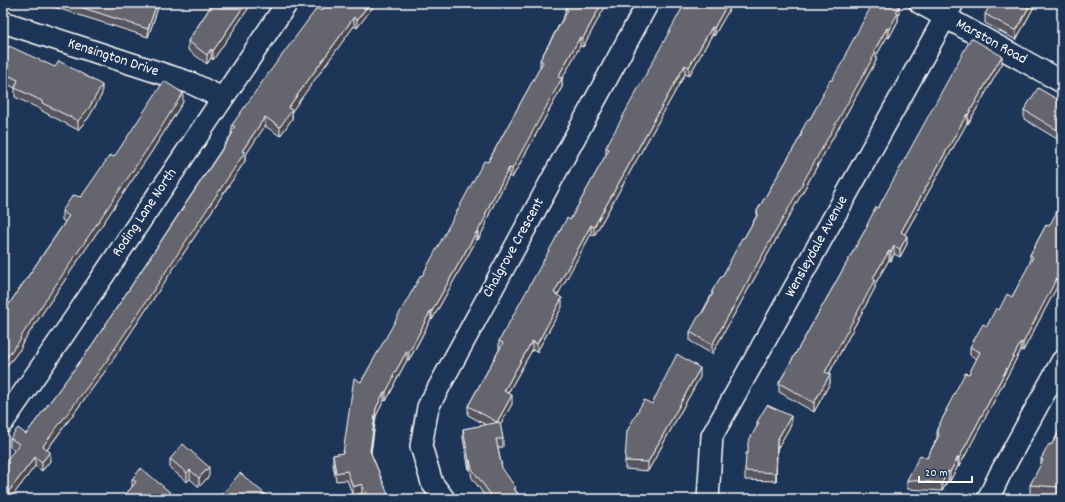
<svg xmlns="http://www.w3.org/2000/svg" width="1065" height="502" font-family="Dekko,sans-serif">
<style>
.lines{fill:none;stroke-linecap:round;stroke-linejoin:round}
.minor-casing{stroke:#fff;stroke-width:24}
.minor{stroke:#1d3557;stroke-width:21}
.wall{fill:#57575f;stroke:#fff}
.shaded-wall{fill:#47474d;stroke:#fff}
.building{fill:#65656e;stroke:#fff}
.labels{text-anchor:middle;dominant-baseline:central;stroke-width:4;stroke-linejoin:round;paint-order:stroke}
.street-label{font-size:15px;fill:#fff;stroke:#1d3557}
</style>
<rect width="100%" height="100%" fill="#1d3557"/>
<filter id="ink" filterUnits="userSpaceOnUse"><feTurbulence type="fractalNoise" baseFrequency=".025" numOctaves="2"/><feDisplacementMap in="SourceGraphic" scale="8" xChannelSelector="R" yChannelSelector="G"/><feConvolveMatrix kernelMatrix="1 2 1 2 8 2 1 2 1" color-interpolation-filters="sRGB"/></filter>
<g filter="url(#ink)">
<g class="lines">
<g class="minor-casing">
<g id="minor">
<path d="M920,3l142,79"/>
<path d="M3,22l188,61 31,15"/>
<path d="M3,422l59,-85 225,-334"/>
<path d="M444,499l-12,-16 -11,-37 7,-39 220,-404"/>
<path d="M708,499l4,-63 241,-433"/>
<path d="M988,499l12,-25 62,-113"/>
</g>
</g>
<use href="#minor" class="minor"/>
</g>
<g class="wall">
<path d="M41,3h118v2l-11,32z"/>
<path d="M213,3h39l-39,57 -2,-2 -4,6 -19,-14v-9z"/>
<path d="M376,3l-19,25 -3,-2 -62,85v8l-12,17 -15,-10 -20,30v5l-139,209 -59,80 3,11 -8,10 -7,-5 -25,33h-7l11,-49 -4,-3v-9l16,-4 64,-86 141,-213v-3l1,-1v-6l89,-114z"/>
<path d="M607,3l-24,44 -3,-1 -18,33v8l-50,91 -3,-2 -18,34 -5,12v3l-8,15 -1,-1 -45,81 -1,-1 -18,34 -4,7h-2l-13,24v2l-8,15 -2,-1 -8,16 -5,37 19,46h-26l-2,-6 -9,3 -6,-16 -11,1 -3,-17v-9l10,-2 18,-71 127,-220 52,-94v-8l25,-46v-5z"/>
<path d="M733,3l-19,33 -2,-1 -23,41 -4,-2 -91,162 -3,-2 -34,61 5,12 -25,45 -5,-2 -24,43 4,11 -12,21 3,14v8l-5,1 4,20 14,23 6,8h-35l-15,-21 -2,-9 -1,1 -6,-32v-9l23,-4 -18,-10v-9l31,-56v-9l71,-121 36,-65v-8z"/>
<path d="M1036,3l-20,37 -31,-17v-9z"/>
<path d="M899,14l-1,2v5l-9,17 -2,-1 -11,19v5l-164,293 -22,-13v-9l10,-16 12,-22v-3l10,-14 22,-39 4,-7 9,-16v-4l44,-75v-4l9,-13 13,-23v-3l9,-13z"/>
<path d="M3,49l99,45 -13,23 -11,13 -36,-19v-1l-27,-13v-9l-12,-6z"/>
<path d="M1002,64l-34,60 -1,-1 -62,111 2,10 -7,13 -6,-3 -3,7 -2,-1 -14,24v4l-46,86 1,9 -16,29 -35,-20v-9l88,-156v-2l11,-17z"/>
<path d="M183,102l-31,49 -131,194v3l-18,23v-58l62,-91 -3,-2v-9l19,-14 33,-40z"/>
<path d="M1060,104l2,1v37l-38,-23v-9z"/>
<path d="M1046,225l12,55v5l-35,66 -2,-1 -62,117 -1,-1 -8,15 -2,-1 -6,11 -35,-2v-9l20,-22 10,-20v-9l9,-17v-2l23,-36 8,-15 -7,-4v-8l29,-37 13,-13 18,-33v-9z"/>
<path d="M700,377l-52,94 -23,-2v-8l27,-57z"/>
<path d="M757,422l34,3 -14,24 -1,32 -31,-1v-9l3,-18 9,-26z"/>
<path d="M1062,425v63l-4,8 -28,-2v-9l11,-20v-6l14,-20z"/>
<path d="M170,459l39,17 -10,11 -9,-8 -3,3 -17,-14z"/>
<path d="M132,479l46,20h-53v-4l7,-8z"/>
</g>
<g class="shaded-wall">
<path d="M157,3h2v2l-11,32v-8z"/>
<path d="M246,3h6l-39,57v-9z"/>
<path d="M370,3h6l-19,25v-8z"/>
<path d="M602,3h5l-24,44v-9z"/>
<path d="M728,3h5l-19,33v-8z"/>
<path d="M1031,3h5l-20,37v-9z"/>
<path d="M899,5v9l-1,2v5l-9,17v-9l7,-18z"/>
<path d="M354,17v9l-62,85v8l-12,17v-9l8,-19z"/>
<path d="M712,27v8l-23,41v-9z"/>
<path d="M887,28v9l-11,19v5l-164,293v-9z"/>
<path d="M580,37v9l-18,33v8l-50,91v-9l46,-92z"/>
<path d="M211,49v9l-4,6v-9z"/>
<path d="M1002,56v8l-34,60v-9z"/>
<path d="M685,65v9l-91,162v-9z"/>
<path d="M102,85v9l-13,23 -11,13v-9z"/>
<path d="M183,93v9l-31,49 -131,194v3l-18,23v-9z"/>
<path d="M967,114v9l-66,118v-9z"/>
<path d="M265,117v9l-20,30v5l-139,209 -63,85v-9z"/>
<path d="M509,168v8l-18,34 -5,12v3l-8,15v-9l7,-16 6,-13z"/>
<path d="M591,225v9l-37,68v-9z"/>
<path d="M477,231v8l-45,81v-9z"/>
<path d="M907,236v8l-7,13v-8z"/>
<path d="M894,246v8l-3,7v-9z"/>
<path d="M889,251v9l-14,24v4l-50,93v-9l48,-94z"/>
<path d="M1062,263v9l-4,8v5l-35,66v-8z"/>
<path d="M562,298v9l-25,45v-8z"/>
<path d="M431,310v9l-22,41v-8z"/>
<path d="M532,341v9l-28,50v-9z"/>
<path d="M1021,342v8l-62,117v-9z"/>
<path d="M407,351v9l-13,24v2l-8,15v-9l7,-16z"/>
<path d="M700,368v9l-52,94v-9z"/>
<path d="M830,374v9l-16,29v-9z"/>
<path d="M384,392v8l-8,16 -6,43v-8l6,-43z"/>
<path d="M512,395v9l-15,27v-9z"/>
<path d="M791,416v9l-14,24 -1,32 1,-41z"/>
<path d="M50,452v9l-8,10v-9z"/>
<path d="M35,457v9l-25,33h-7z"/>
<path d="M958,457v9l-8,15v-9z"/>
<path d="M470,460v9l-1,1v-9z"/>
<path d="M209,467v9l-10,11v-9z"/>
<path d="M190,470v9l-3,3v-9z"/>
<path d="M948,471v9l-6,11v-8z"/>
<path d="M1062,479v9l-4,8v-9z"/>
<path d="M362,484v9l-9,3v-9z"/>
<path d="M265,494v5h-5z"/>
</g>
<g class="building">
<path d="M68,3h89l-9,26z"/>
<path d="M213,3h33l-33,48 -2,-2 -4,6 -19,-14z"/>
<path d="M327,3h43l-13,17 -3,-3 -66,91 4,2 -12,17 -15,-10 -23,34 3,1 -139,210 -63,84 7,6 -8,10 -7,-5 -32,42v-34l16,-21 -9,-6 8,-10 8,6 64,-86 143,-215 -2,-1 4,-5 -3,-2 33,-47 52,-70 4,3z"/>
<path d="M568,3h34l-19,35 -3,-1 -22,40 4,1 -50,91 -3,-1 -18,34 -6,13 1,1 -8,15h-1l-45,80 -1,-1 -18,35 -4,7 -2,-1 -14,25 1,1 -8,15h-2l-8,16 -6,43 20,48h-22l-6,-15 -9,3 -6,-16 -11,2 -3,-18 10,-2 11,-75 7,4 60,-107 1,1 62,-115 4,1 55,-100 -3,-2 28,-50 -3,-1z"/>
<path d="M685,3h43l-14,25 -2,-1 -23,40 -4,-2 -91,162 -3,-2 -37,68 8,5 -25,46 -5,-3 -28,50 8,4 -15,27 -29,-16 35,-63 -4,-2 68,-123 3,2 39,-71 -3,-2z"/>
<path d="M873,3h23l3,2 -3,6 2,2 -9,16 -2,-1 -13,23 2,1 -164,293 -22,-13 8,-15 2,-1 4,-6 9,-17 -1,-2 8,-13 2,-1 20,-39h2l4,-7 10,-17 -1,-3 45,-77 -1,-2 7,-13h2l13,-24v-2l7,-13h2l4,-7 10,-17v-3z"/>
<path d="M991,3h40l-15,28 -31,-17z"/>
<path d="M971,38l31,18 -34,59 -1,-1 -66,118 6,4 -7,13 -6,-3 -3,6 -2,-1 -16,27 2,2 -50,92 5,2 -16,29 -35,-20 89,-158h-1l9,-18 2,1z"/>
<path d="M9,46l46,21 4,-6 43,24 -13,23 -11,13 -36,-18v-2l-27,-13 3,-8 -15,-7v-24l3,2z"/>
<path d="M164,81l19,12 -31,49 -132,196 1,1 -18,23v-49l54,-79 12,-18 -7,-5 11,-16 8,2 29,-42 4,2z"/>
<path d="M1038,88l22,13 -2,2 4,2v28l-38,-23z"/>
<path d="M1061,204l1,1v58l-6,12 2,1 -35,67 -2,-1 -62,116 -1,-1 -8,15 -2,-1 -6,12 -35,-3 13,-25 7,3 12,-23 -2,-6 10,-19h-1l19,-37 4,1 11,-22 -10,-5 13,-23 4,2 9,-18 3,2 8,-16 5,3 21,-40 -3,-2 16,-30 3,1z"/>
<path d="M677,354l23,14 -52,94 -23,-1 2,-30 17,-31 8,4z"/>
<path d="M767,405l24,11 -14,24 -1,33 -31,-2 1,-18h2v-11l11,-19 -2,-1z"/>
<path d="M500,422l3,17h-7l6,29 14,20 -2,1 8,10h-28l-22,-30 -2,-9 -1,1 -6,-32z"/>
<path d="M1062,425v54l-4,8 -28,-2 13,-25 -2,-1 8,-15 2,1 4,-6z"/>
<path d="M183,444l26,23 -10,11 -9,-8 -3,3 -17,-14z"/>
<path d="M141,468l37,31h-49l-4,-4 11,-13 -4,-3z"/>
<path d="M240,473l25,21 -5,5h-42z"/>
</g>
</g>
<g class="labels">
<g class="street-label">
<text transform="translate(991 42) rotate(29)">Marston Road</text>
<text transform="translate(113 58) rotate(18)">Kensington Drive</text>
<text transform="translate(145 213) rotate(-56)">Roding Lane North</text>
<text transform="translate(817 247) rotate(-61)">Wensleydale Avenue</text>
<text transform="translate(514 248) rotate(-61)">Chalgrove Crescent</text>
</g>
</g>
<rect width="1065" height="502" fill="none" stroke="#1d3557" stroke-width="16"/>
<rect x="8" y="8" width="1049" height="486" fill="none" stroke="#fff" stroke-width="1.5" filter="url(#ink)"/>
<path d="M919 476v6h53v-6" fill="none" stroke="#ffffff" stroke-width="2"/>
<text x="925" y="476" font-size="12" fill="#ffffff" stroke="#1d3557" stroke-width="3" paint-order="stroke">20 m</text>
</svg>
